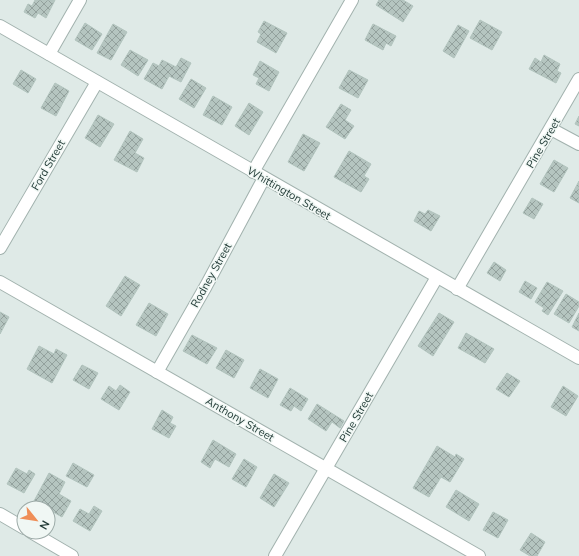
<svg xmlns="http://www.w3.org/2000/svg" width="579" height="556" font-family="Mulish,sans-serif">
<style>
.building{fill:url(#building-cross-hatch);stroke:#b2c4be}
.lines{fill:none;stroke-linecap:round;stroke-linejoin:round}
.minor-casing{stroke:#a2b2ae;stroke-width:14}
.minor{stroke:#fff;stroke-width:12}
.labels{text-anchor:middle;dominant-baseline:central;stroke-width:3;stroke-linejoin:round;paint-order:stroke}
.street-label{font-size:11px;fill:#213a36;stroke:#f0f7f4}
</style>
<defs>
<pattern id="building-cross-hatch" width="8" height="8" patternUnits="userSpaceOnUse"><rect width="8" height="8" fill="#b5c5c0"/><path d="M0 0l8 8M0 8l8-8" fill="none" stroke="#93a19d"/></pattern>
</defs>
<rect width="100%" height="100%" fill="#dfeae7"/>
<g class="building">
<path d="M35,0h20l-9,18 -8,-5 -3,5 -11,-6 4,-8 4,2z"/>
<path d="M379,0h24l10,6 -10,16 -27,-17z"/>
<path d="M480,20l22,12 -10,18 -22,-12z"/>
<path d="M264,21l23,12 -11,20 -19,-11 4,-8 -3,-2z"/>
<path d="M85,23l17,11 -10,16 -17,-10z"/>
<path d="M113,24l14,8 -16,28 -14,-7z"/>
<path d="M373,24l23,12 -5,10 -5,-3 -3,7 -18,-10z"/>
<path d="M458,25l11,6 -15,27 -11,-7z"/>
<path d="M130,50l18,10 -10,16 -17,-11z"/>
<path d="M544,55l16,9 -3,7 4,2 -5,10 -27,-14 6,-11 6,4z"/>
<path d="M181,58l10,5 -10,19 -12,-6 -7,13 -18,-10 9,-16 6,3 3,-6 14,7z"/>
<path d="M260,61l19,11 -10,19 -13,-7 3,-6 -6,-3z"/>
<path d="M21,70l15,9 -8,14 -15,-9z"/>
<path d="M349,70l19,10 -10,18 -19,-10z"/>
<path d="M191,79l15,9 -12,20 -15,-9z"/>
<path d="M55,83l14,8 -13,25 -15,-8z"/>
<path d="M213,96l19,11 -10,18 -19,-10z"/>
<path d="M249,103l14,9 -14,23 -14,-9z"/>
<path d="M341,104l10,6 -6,10 9,6 -9,13 -19,-12z"/>
<path d="M98,115l16,9 -14,23 -15,-9z"/>
<path d="M579,116v10l-4,-2z"/>
<path d="M130,131l13,8 -8,14 9,5 -7,14 -23,-12z"/>
<path d="M303,134l17,9 -16,28 -16,-9z"/>
<path d="M349,151l22,13 -7,12 5,3 -8,13 -27,-15z"/>
<path d="M554,160l14,8 -14,24 -14,-8z"/>
<path d="M579,181v22l-9,-5z"/>
<path d="M532,198l11,6 -9,15 -11,-6z"/>
<path d="M428,210l12,6 -9,15 -17,-10 5,-10 6,3z"/>
<path d="M494,262l12,8 -6,11 -13,-8z"/>
<path d="M125,276l15,9 -19,31 -15,-10z"/>
<path d="M525,281l12,7 -6,11 -12,-7z"/>
<path d="M547,282l16,9 -15,24 -6,-4 2,-3 -9,-6z"/>
<path d="M566,294l13,8v4l-10,17 -15,-9z"/>
<path d="M149,303l19,11 -12,22 -20,-11z"/>
<path d="M0,312l9,5 -9,17z"/>
<path d="M439,313l15,9 -21,34 -15,-10z"/>
<path d="M579,313v18l-7,-4z"/>
<path d="M466,333l28,16 -9,14 -27,-15z"/>
<path d="M192,335l25,13 -10,16 -24,-13z"/>
<path d="M39,346l15,8 2,-5 11,6 -15,28 -25,-14z"/>
<path d="M226,350l18,10 -10,18 -18,-10z"/>
<path d="M82,365l16,8 -9,16 -16,-9z"/>
<path d="M260,369l18,10 -10,19 -18,-10z"/>
<path d="M507,373l13,8 -11,16 -13,-8z"/>
<path d="M120,385l10,7 -11,18 -18,-11 8,-13 7,5z"/>
<path d="M563,386l15,10 -12,20 -15,-9z"/>
<path d="M290,388l18,11 -7,12 -7,-5 -3,5 -11,-6z"/>
<path d="M317,404l27,17 -4,7 -8,-6 -6,9 -18,-12z"/>
<path d="M162,410l11,7 -3,6 6,3 -7,12 -17,-9z"/>
<path d="M213,440l23,14 -7,13 -14,-8 -5,9 -9,-6z"/>
<path d="M437,446l18,11 1,-3 8,5 -14,23 -9,-5 -12,20 -16,-9z"/>
<path d="M244,459l13,8 -11,20 -14,-8z"/>
<path d="M73,463l21,12 -7,12 -21,-11z"/>
<path d="M16,468l11,6 2,-4 6,4 -11,19 -17,-9z"/>
<path d="M49,473l16,9 -6,12 12,7 -9,16 -28,-16z"/>
<path d="M274,474l15,9 -15,24 -14,-9z"/>
<path d="M456,490l23,14 -10,17 -23,-14z"/>
<path d="M94,506l8,5 -12,20 -17,-10 7,-12 9,5z"/>
<path d="M493,512l15,8 -10,18 -15,-8z"/>
<path d="M531,533l14,9 -8,14h-7l-10,-6z"/>
</g>
<g class="lines">
<g class="minor-casing">
<g id="minor">
<path d="M0,26l579,332"/>
<path d="M49,54l31,-54"/>
<path d="M551,129l28,15"/>
<path d="M253,172l99,-172"/>
<path d="M0,248l97,-166"/>
<path d="M0,282l479,274"/>
<path d="M457,289l122,-210"/>
<path d="M157,372l49,-86 58,-108"/>
<path d="M0,514l24,14"/>
<path d="M31,532l41,24"/>
<path d="M275,556l162,-279"/>
</g>
</g>
<use href="#minor" class="minor"/>
</g>
<g class="labels">
<g class="street-label">
<text transform="translate(543 143) rotate(-60)">Pine Street</text>
<text transform="translate(48 165) rotate(-60)">Ford Street</text>
<text transform="translate(289 193) rotate(30)">Whittington Street</text>
<text transform="translate(211 275) rotate(-61)">Rodney Street</text>
<text transform="translate(356 417) rotate(-60)">Pine Street</text>
<text transform="translate(240 419) rotate(30)">Anthony Street</text>
</g>
</g>
<g transform="translate(36 520) rotate(120)"><circle r="19" fill="#f0f7f4" stroke="#9daba8"/>
<path d="M0-3L7 15L0 10L-7 15Z" fill="#ef8e58"/>
<text y="-6" font-size="11" font-weight="bold" text-anchor="middle" fill="#213a36">N</text>
</g>
</svg>
